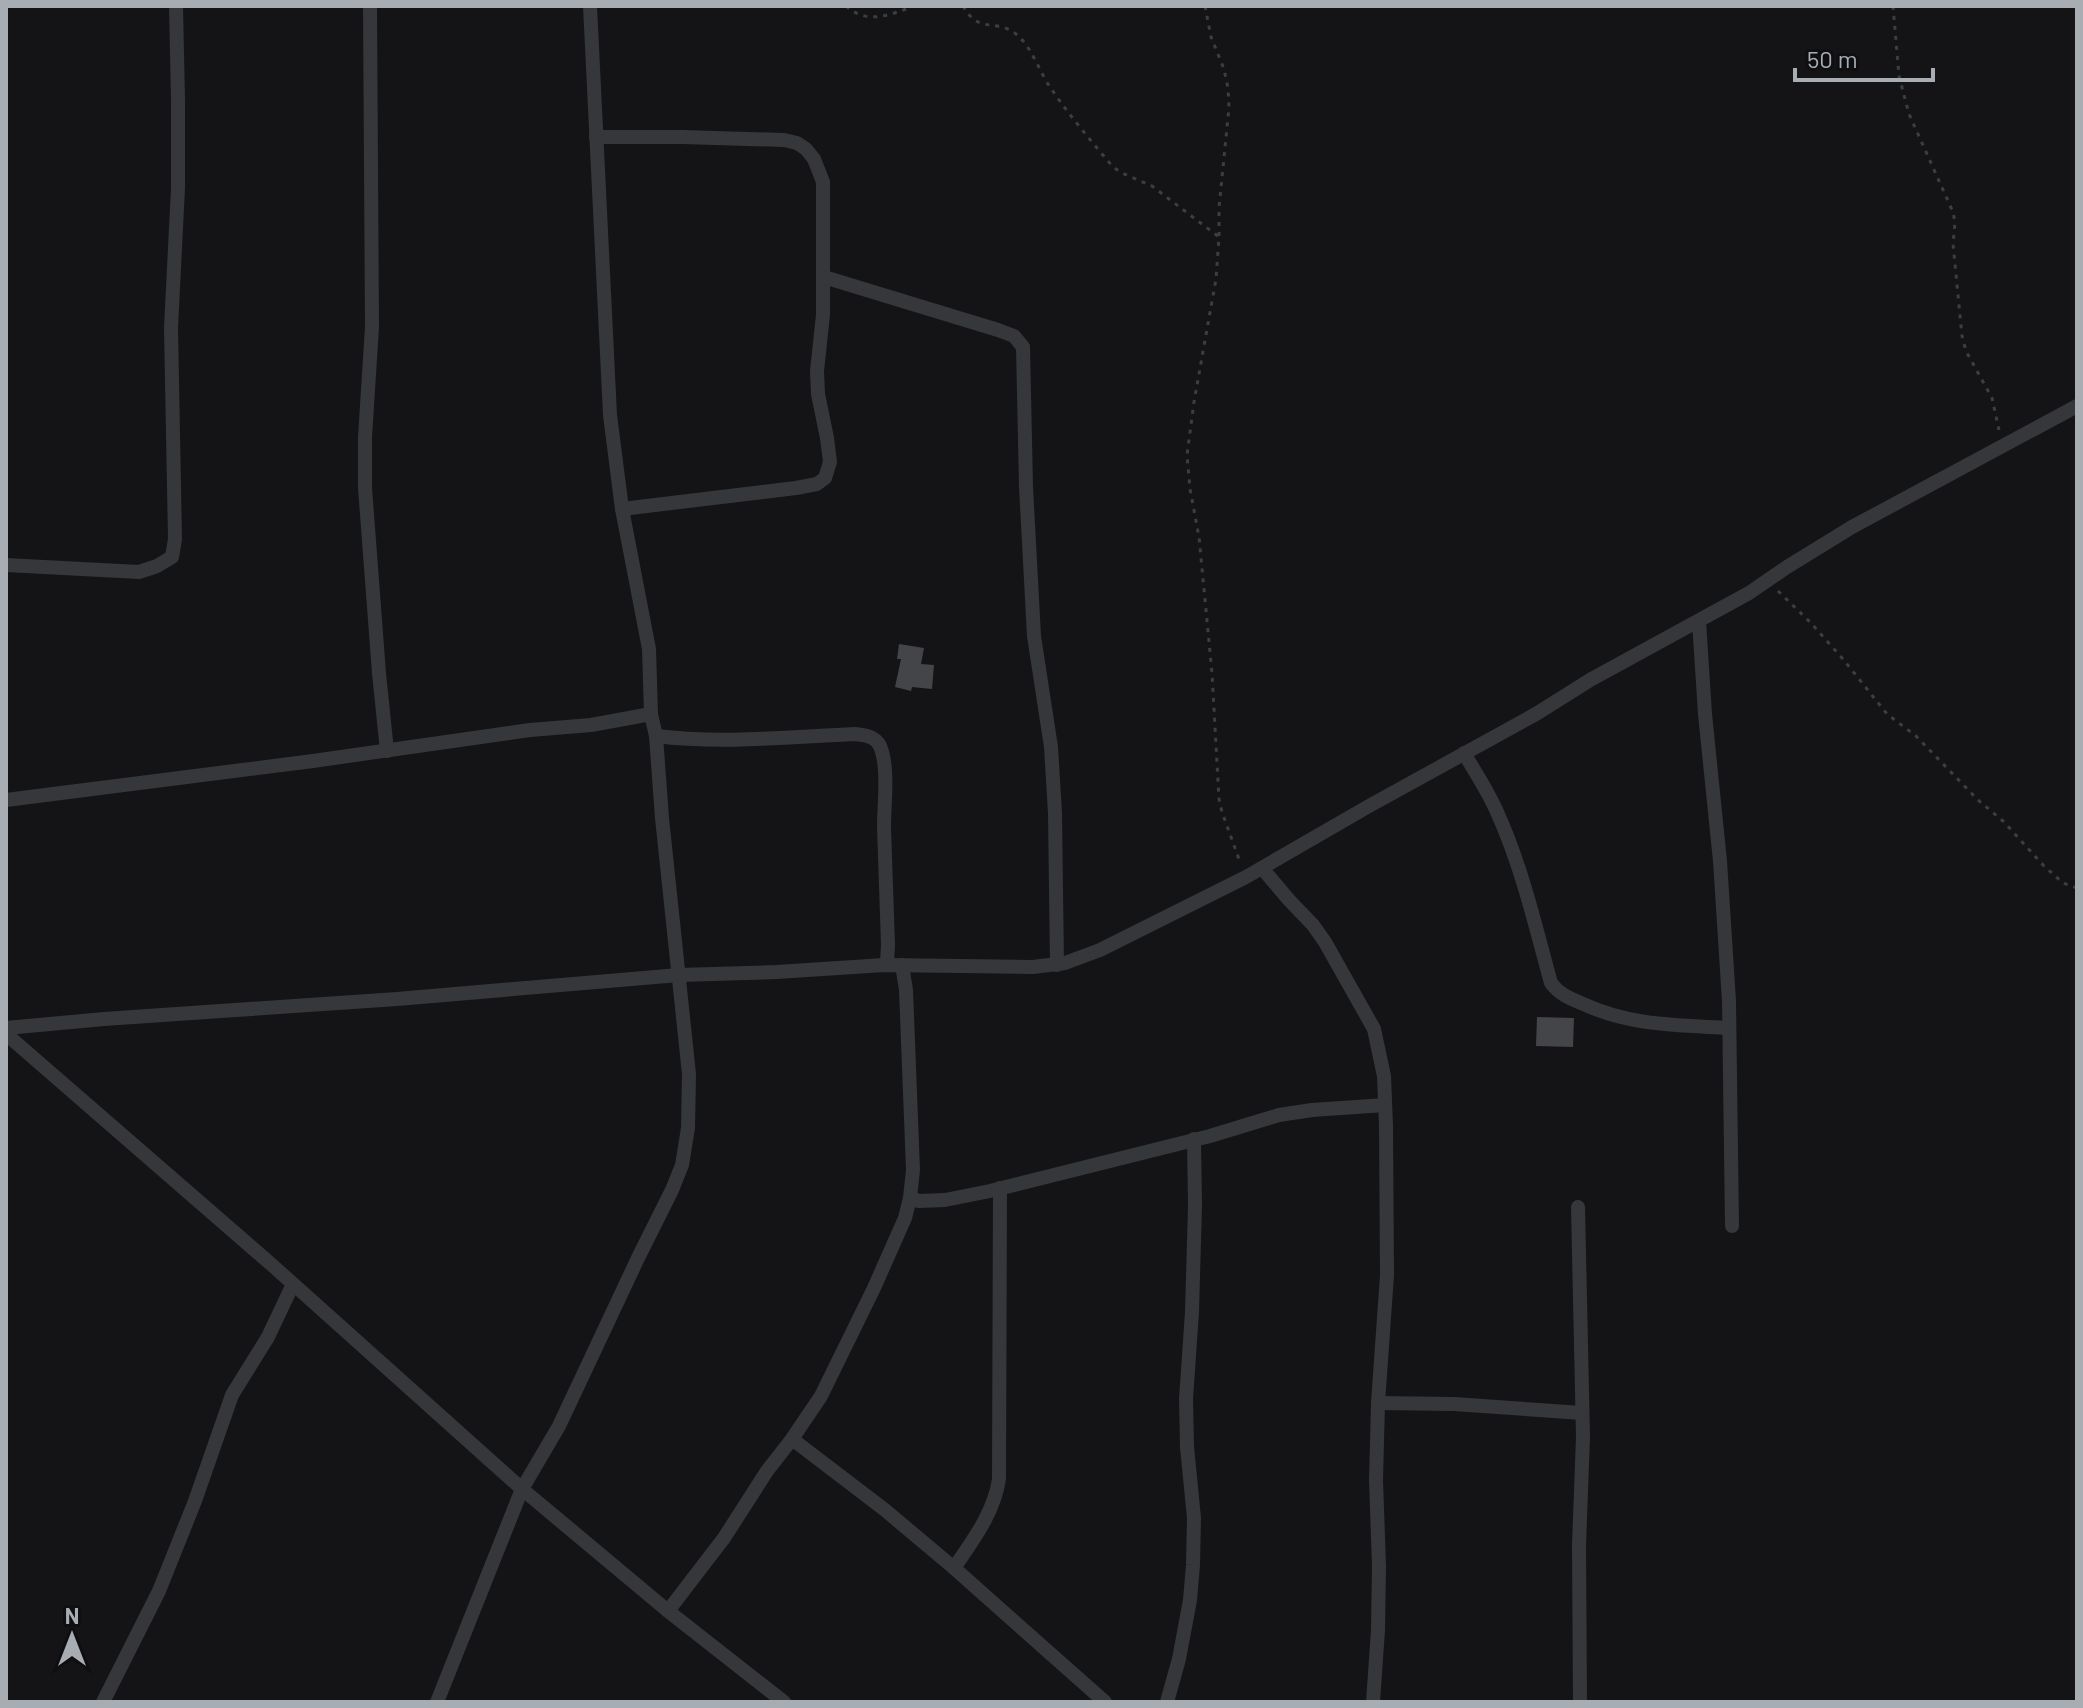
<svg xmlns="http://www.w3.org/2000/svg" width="2083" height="1708" font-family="Barlow,sans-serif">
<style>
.building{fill:#434548}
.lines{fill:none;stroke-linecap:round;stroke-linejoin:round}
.path{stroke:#3c3e41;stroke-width:3;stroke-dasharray:4 6;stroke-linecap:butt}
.minor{stroke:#36373a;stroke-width:14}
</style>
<rect width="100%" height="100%" fill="#141416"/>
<g class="building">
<path d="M899,644l25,4 -3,16 13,1 -2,24 -20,-2 -1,4 -16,-4 6,-28h-4z"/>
<path d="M1537,1017l37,1 -1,29 -37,-1z"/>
</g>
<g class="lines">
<g class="path">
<path d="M846,6c21,19 44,9 68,0"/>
<path d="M963,6c16,29 33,12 53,28 16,13 23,37 34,53 19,28 41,54 63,80l9,6 30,13 67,51"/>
<path d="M1205,6l6,31 13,32 4,19 1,19 -10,101v29l-3,42 -22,123 -7,53 3,34 9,48 13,136 7,126 3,13 18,50"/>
<path d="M1893,6l6,70 10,38 44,98 2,10 -2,22 9,92 4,15 26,47 7,32"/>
<path d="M1778,591l32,31 33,37 44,55 29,22 62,64 25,21 41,45 19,17 14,5"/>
</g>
<g class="minor">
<path d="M370,6l2,321 -7,110v51l14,185 8,78"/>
<path d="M596,137h86l102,3 13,3 9,6 8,10 9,23v133l-6,56 1,23 9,44 3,24 -5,16 -8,6 -21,4 -174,21"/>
<path d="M824,277l174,53 16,6 9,11 3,140 8,149 17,111 4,66 2,152"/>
<path d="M6,565l133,7 18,-6 15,-9 3,-18 -4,-211 7,-140v-88l-2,-94"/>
<path d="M1699,621l6,93 15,147 9,140 3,225"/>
<path d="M656,736c66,8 132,1 198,-2 10,1 21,2 26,12 9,21 4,58 4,81 1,39 3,78 4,118l-1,18 -3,2"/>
<path d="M1464,753c11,19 24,38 33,59 25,55 38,113 54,171 8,11 18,15 30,20 49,23 96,22 148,25"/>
<path d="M6,800l307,-39 217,-31 61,-5 60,-11"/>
<path d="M1262,868l27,32 24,25 12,17 49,87 10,47 2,49 1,150 -9,128 -2,77 3,86 -1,64 -5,72"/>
<path d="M6,1028l98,-9 293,-20 282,-24 98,-3 107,-7 149,2 32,-4 35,-13 146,-73 123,-71 167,-92 54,-34 159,-87 38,-26 65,-40 225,-121"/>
<path d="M6,1034l266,231 250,224 146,122 116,91"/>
<path d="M910,1198l9,3 26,-1 45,-9 220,-55 69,-21 33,-5 73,-5"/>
<path d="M1578,1207l5,230 -4,108 1,157"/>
<path d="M1378,1403l76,1 128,9"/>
<path d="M792,1439l93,71 69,58 151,134"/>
<path d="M954,1568c19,-28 40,-55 45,-89l1,-291"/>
<path d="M668,1611l56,-73 43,-67 25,-32 29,-43 53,-108 31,-70 5,-20 3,-28 -7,-180 -4,-25"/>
<path d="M103,1702l56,-111 36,-90 37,-106 36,-58 25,-53"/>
<path d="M437,1702l85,-213 37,-63 79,-168 34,-68 10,-25 6,-37 1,-54 -27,-256 -6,-82 -5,-22 -2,-65 -27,-140 -12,-94 -20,-409"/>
<path d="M1167,1702l12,-43 11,-59 3,-35 1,-47 -7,-71 -1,-48 6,-87 3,-106 -1,-67"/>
</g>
</g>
<rect width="2083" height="1708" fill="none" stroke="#a8adb4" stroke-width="16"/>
<g transform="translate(72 1636)" stroke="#0f0f11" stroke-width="6" paint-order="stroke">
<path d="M0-6L14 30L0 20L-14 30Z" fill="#a8adb4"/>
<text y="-12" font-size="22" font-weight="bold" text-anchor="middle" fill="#a8adb4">N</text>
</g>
<path d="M1795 68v12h138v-12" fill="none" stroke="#a8adb4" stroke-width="4"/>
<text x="1807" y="68" font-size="24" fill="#a8adb4" stroke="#0f0f11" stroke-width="6" paint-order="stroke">50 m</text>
</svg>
